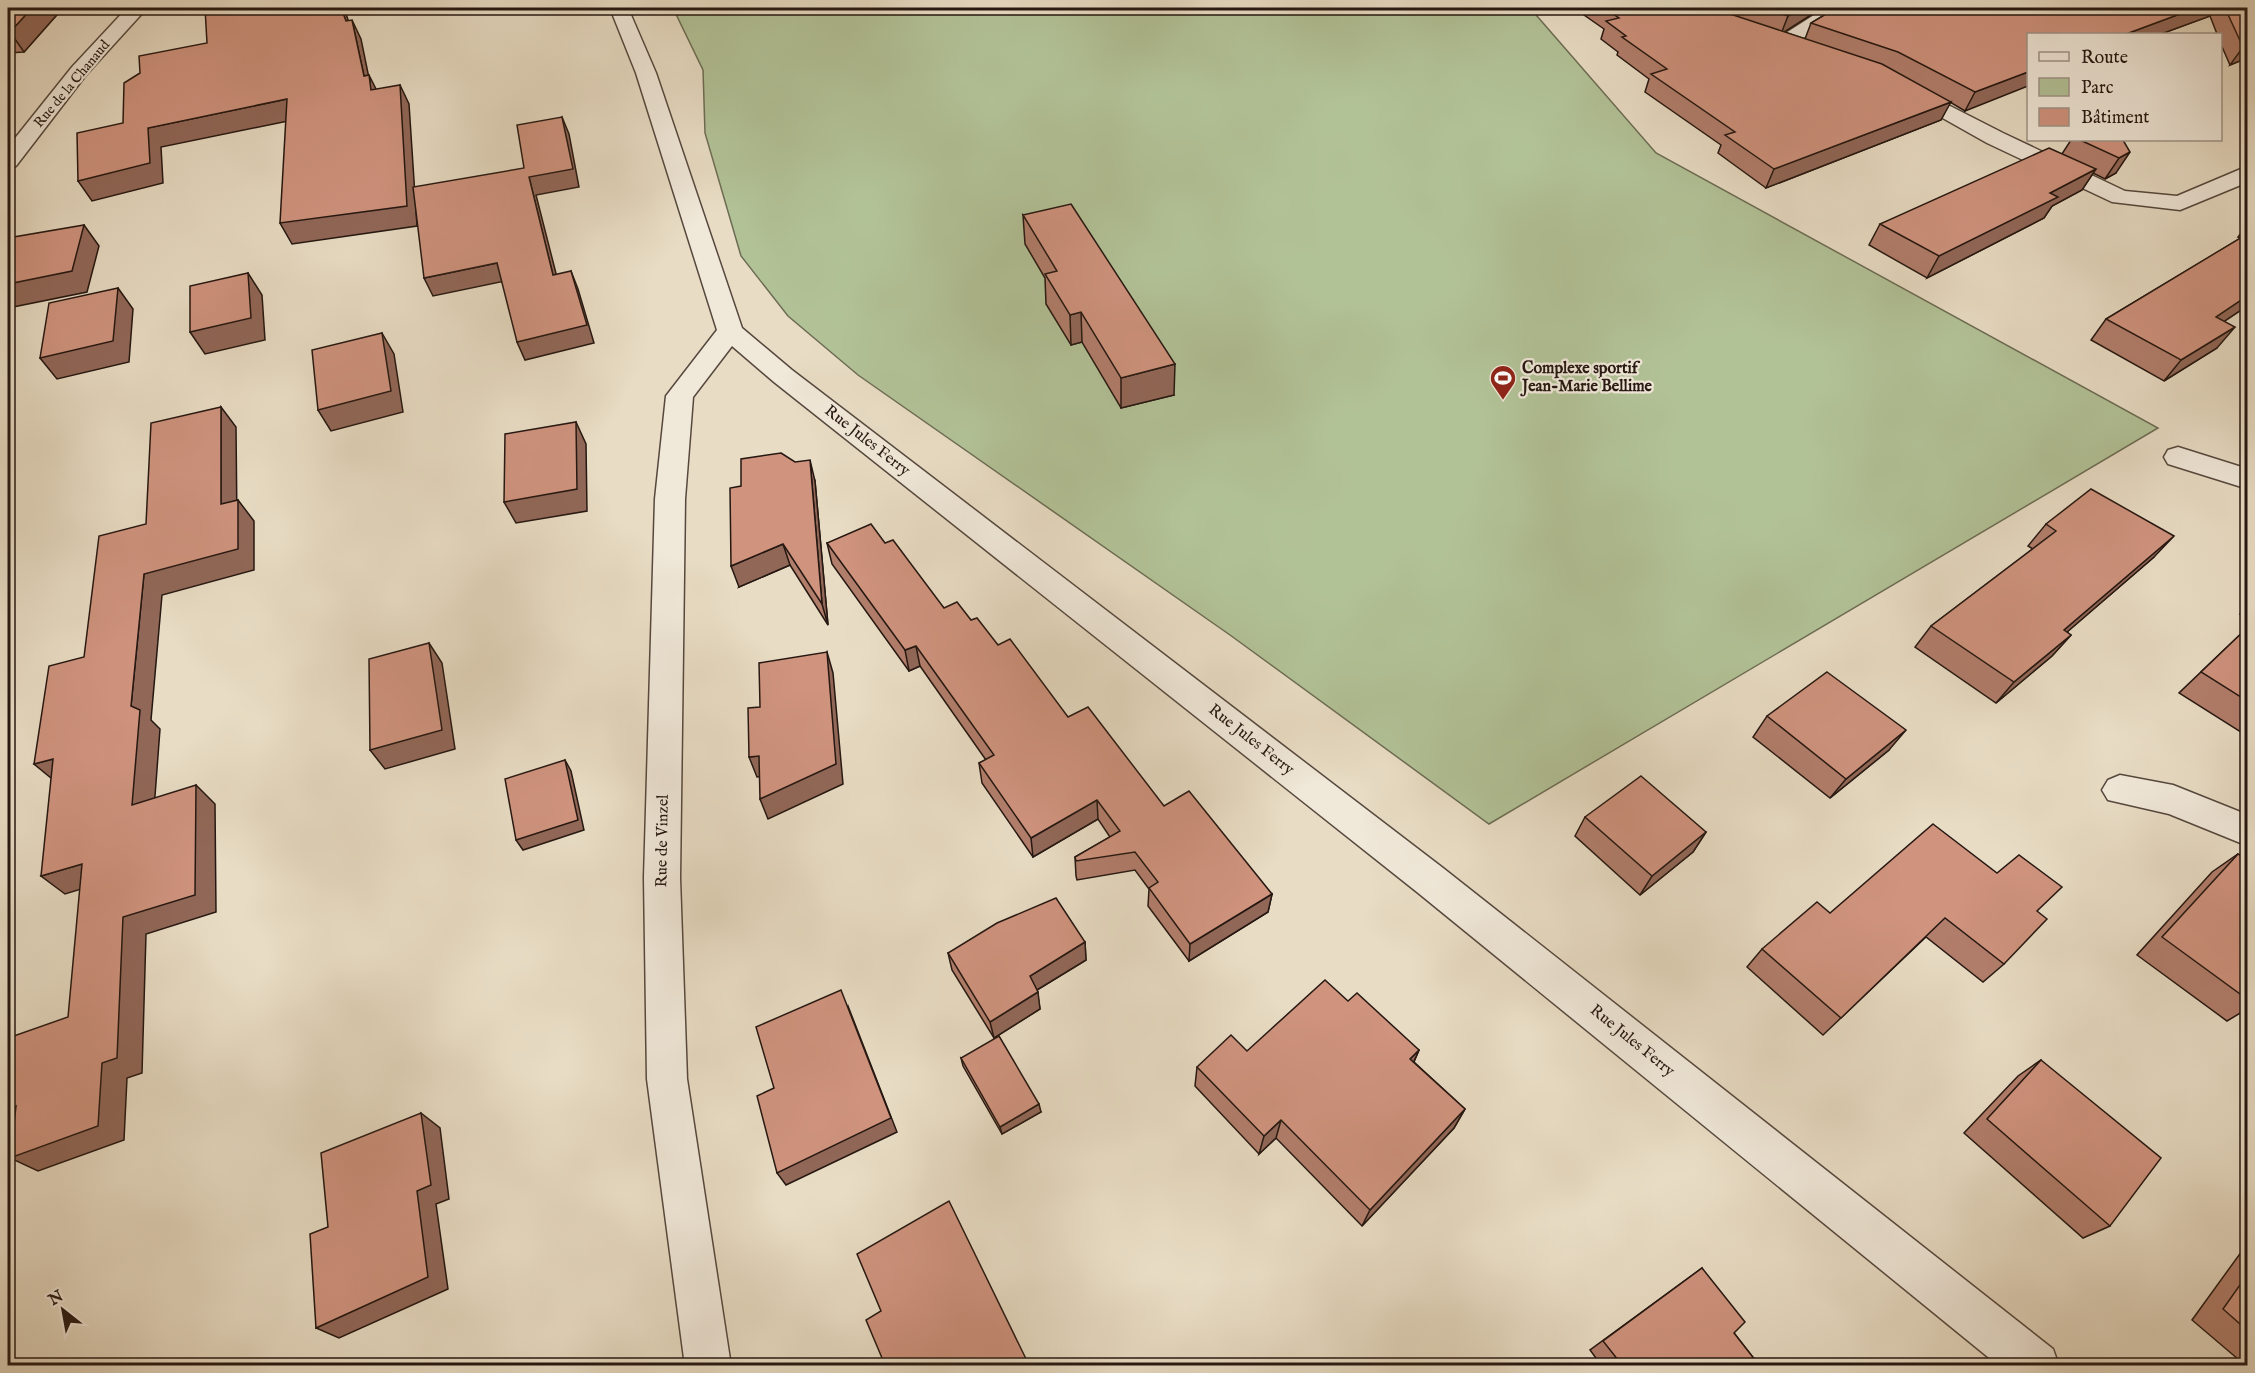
<svg xmlns="http://www.w3.org/2000/svg" width="2255" height="1373" font-family="'IM FELL English',serif">
<style>
.green{fill:#b2c297;stroke:#6c6c54;stroke-width:1.5}
.lines{fill:none;stroke-linecap:round;stroke-linejoin:round}
.minor-casing{stroke:#56483e;stroke-width:3}
.minor{fill:#f0e8d9;fill-rule:evenodd}
.wall{fill:#b27e6c;stroke:#251711;stroke-width:1.5}
.shaded-wall{fill:#916758;stroke:#251711;stroke-width:1.5}
.building{fill:#cf937e;stroke:#251711;stroke-width:1.5}
.labels{text-anchor:middle;dominant-baseline:central;stroke-width:4.5;stroke-linejoin:round;paint-order:stroke}
.far-street-label{font-size:14px;fill:#251711;stroke:#f0e8d9}
.poi-label{font-size:16px;font-weight:bold;fill:#251711;stroke:#f0e8d9;text-anchor:start}
.street-label{font-size:16px;fill:#251711;stroke:#f0e8d9}
</style>
<rect width="100%" height="100%" fill="#e8dcc4"/>
<filter id="stains"><feTurbulence type="fractalNoise" baseFrequency=".00333" numOctaves="4"/><feColorMatrix values="0 0 0 0 .2 0 0 0 0 .09 0 0 0 0 .02 0 0 0 .5 -.17"/></filter>
<radialGradient id="worn" r=".72"><stop offset=".6" stop-color="#630" stop-opacity="0"/><stop offset="1" stop-color="#630" stop-opacity=".3"/></radialGradient>
<path class="green" d="M673,8h857l126,145 502,275 -669,396 -259,-189 -372,-260 -70,-59 -47,-60 -36,-123 -2,-63z"/>
<g class="lines">
<g class="minor-casing">
<g id="minor">
<path d="M127,8h20l-61,67 -70,91 -8,2v-21l64,-80z"/>
<path d="M610,8h18l28,65 86,255 50,42 651,498 610,481 6,17h-60l-582,-474 -643,-510 -42,-36 -39,51 -8,102 -5,379 7,201 44,287h-46l-38,-287 -3,-201 11,-379 11,-103 51,-66 -81,-257z"/>
<path d="M1825,8h22l-55,38h-14l-3,-4 3,-4z"/>
<path d="M1907,84l96,49 122,58 52,5 71,-30v16l-68,28 -68,-8 -125,-59 -87,-49 -3,-4 3,-4z"/>
<path d="M2178,447l70,22v20l-80,-25 -4,-7 4,-7z"/>
<path d="M2120,775l53,10 75,30v31l-79,-32 -61,-14 -6,-10 6,-10z"/>
</g>
</g>
<use href="#minor" class="minor"/>
</g>
<g class="wall">
<path d="M8,8h55l-39,44 -16,1z"/>
<path d="M1574,8h248l-38,24 21,7 6,-16 25,-15h411v50l-17,7 -10,-23v-8h-3l-7,-18 -49,18h-133l-63,77 -15,-9 -9,18 -175,68 -48,-35 3,-8 -76,-53 4,-13 -32,-24 1,-3 -17,-13 3,-10z"/>
<path d="M2071,140h52l-7,33 -11,6 -12,-6 -11,17 -30,16 -8,12 -117,60 -58,-33 11,-21 182,-70z"/>
<path d="M1023,215l151,180 -53,13 -39,-66 -11,3 -25,-41 -1,-26 -20,-34z"/>
<path d="M2247,225v81l-22,15 -8,27 -53,33 -73,-41 15,-21 135,-81 -3,-1z"/>
<path d="M815,481l13,144 -38,-60 -51,22z"/>
<path d="M2046,524l108,33 -87,75 4,3 -19,21 -56,47 -81,-56 16,-21 102,-77 -5,-3z"/>
<path d="M827,543h58l59,65 27,12 27,25 70,72 96,89 108,88 -4,18 -79,49 -41,-55 1,-17 -14,-19 -58,10 -1,-4 -1,-19 35,-20 -12,-18 -65,38 -51,-74 -3,-20 7,-3 -66,-94 -11,5 -77,-107z"/>
<path d="M2247,607v11l-7,-4z"/>
<path d="M2247,628v108l-68,-43z"/>
<path d="M1767,716l122,34 -59,48 -77,-61z"/>
<path d="M1585,817l121,15 -13,20 -53,43 -65,-59z"/>
<path d="M2238,854l9,6v149l-20,12 -90,-66 75,-83z"/>
<path d="M2037,911l-33,53 -21,18 -57,-45 -103,98 -76,-68 15,-18 68,-36z"/>
<path d="M1085,942l1,18 -49,30 3,19 -46,29 -42,-68 -4,-17z"/>
<path d="M1348,1001l71,49 -5,12 51,47 -11,19 -92,98 -86,-88 -17,16 -64,-68 2,-19 50,-16z"/>
<path d="M961,1058l80,54 -39,22 -39,-68z"/>
<path d="M2041,1060l69,166 -27,12 -119,-105 54,-57z"/>
<path d="M2247,1244v121h-2l-53,-45z"/>
<path d="M1702,1268l32,65 25,32h-158l-11,-15z"/>
</g>
<g class="shaded-wall">
<path d="M32,8h31l-39,44 -14,-20z"/>
<path d="M341,8h3l11,32 -9,-19z"/>
<path d="M1801,8h21l-41,26 7,-18z"/>
<path d="M2196,8h19l-5,8 -49,18h-35z"/>
<path d="M352,20l9,19 9,44 -1,-8 10,20 2,15 -17,-34z"/>
<path d="M2247,45v13l-17,7 13,-18z"/>
<path d="M2028,72v14l-63,25 10,-19z"/>
<path d="M400,85l9,19 8,122 -125,18 -12,-21z"/>
<path d="M287,99l11,20 -137,28 2,36 -71,18 -14,-20 70,-53z"/>
<path d="M1951,102l-10,18 -175,68 8,-19z"/>
<path d="M562,117l7,17 10,53 -43,8 25,98 -8,-18 -24,-98z"/>
<path d="M2130,152l-14,21 -11,6 14,-21z"/>
<path d="M2096,169l-14,21 -30,16 -8,12 -117,60 12,-22 111,-63z"/>
<path d="M84,225l15,21 -12,46 -79,16v-24z"/>
<path d="M497,263l8,18 -72,15 -9,-18z"/>
<path d="M571,271l7,18 16,54 -69,17 -8,-18z"/>
<path d="M248,273l14,22 3,45 -60,14 -15,-22z"/>
<path d="M118,288l15,21 -4,53 -72,17 -17,-21z"/>
<path d="M2247,296v10l-48,32 17,-21z"/>
<path d="M1081,312l1,30 -11,3 -1,-30z"/>
<path d="M2235,327l-18,21 -53,33 17,-21z"/>
<path d="M382,333l12,21 9,58 -72,19 -13,-21z"/>
<path d="M1175,364l-1,31 -53,13v-30z"/>
<path d="M221,407l15,20 1,98 -16,-21z"/>
<path d="M576,422l10,22 1,67 -71,12 -12,-21z"/>
<path d="M810,460l5,21 13,144 -6,-21z"/>
<path d="M238,500l16,21v49l-92,25 -11,125 9,9 -7,94 -21,-18 -1,-99 13,-132z"/>
<path d="M2174,536l-20,21 -109,94 19,-21z"/>
<path d="M783,544l7,21 -51,22 -8,-21z"/>
<path d="M2071,635l-19,21 -56,47 18,-21z"/>
<path d="M429,643l13,20 13,86 -70,20 -15,-19z"/>
<path d="M916,646l4,20 -11,5 -4,-21z"/>
<path d="M827,652l6,21 10,111 -75,35 -8,-20z"/>
<path d="M1906,730l-17,20 -59,48 16,-19z"/>
<path d="M759,756l8,20 -10,1 -8,-20z"/>
<path d="M53,759l4,24 -23,-19z"/>
<path d="M565,760l6,11 13,59 -61,20 -7,-10z"/>
<path d="M196,785l19,19 1,108 -70,22 -4,139 -15,5 -3,62 -86,31 -28,-13 113,-241z"/>
<path d="M1097,800l1,19 -65,38 -2,-19z"/>
<path d="M1706,832l-13,20 -53,43 12,-19z"/>
<path d="M82,864l22,18 -39,12 -24,-18z"/>
<path d="M1272,894l-4,18 -79,49 1,-17z"/>
<path d="M1085,942l1,18 -54,33 -2,-17z"/>
<path d="M1038,992l2,17 -46,29 -4,-16z"/>
<path d="M848,1006l49,126 -111,53 -9,-12z"/>
<path d="M1419,1050l-9,20v-11z"/>
<path d="M1039,1104l2,8 -39,22 -2,-7z"/>
<path d="M16,1106l27,14 -35,13v-24z"/>
<path d="M1465,1109l-11,19 -92,98 8,-16z"/>
<path d="M421,1113l19,15 9,71 -13,5 12,85 -109,49 -23,-10 101,-137z"/>
<path d="M1281,1120l-5,18 -17,16 5,-18z"/>
</g>
<g class="building">
<path d="M8,8h24l-22,24h-2z"/>
<path d="M205,8h136l5,13 6,-1 12,56 5,-1 2,15 29,-5 7,121 -127,17 7,-124 -139,29 2,35 -72,18 -1,-48 46,-10 1,-40 16,-10 -1,-17 68,-13z"/>
<path d="M1604,8h108l170,56 69,38 -177,67 -49,-34 10,-3 -84,-58 16,-5 -45,-32 4,-1 -20,-15 13,-3z"/>
<path d="M1763,8h38l-13,8z"/>
<path d="M1836,8h360l-70,26h-98v38l-53,20 -77,-40 -87,-29z"/>
<path d="M2225,8h22v37l-4,2z"/>
<path d="M562,117l11,52 -44,8 24,98 18,-4 16,54 -70,17 -20,-79 -73,15 -11,-91 111,-19 -7,-43z"/>
<path d="M2080,140h43l7,12 -11,6z"/>
<path d="M2049,148l47,21 -46,24 8,4 -119,59 -59,-32z"/>
<path d="M1071,204l104,160 -54,14 -40,-66 -11,3 -25,-41 12,-3 -34,-56z"/>
<path d="M84,225l-12,46 -64,13v-46z"/>
<path d="M2247,234v62l-31,21 19,10 -54,33 -75,-41z"/>
<path d="M248,273l3,45 -61,14v-46z"/>
<path d="M118,288l-5,53 -73,17 9,-55z"/>
<path d="M382,333l9,58 -73,19 -6,-60z"/>
<path d="M221,407v97l17,-4v49l-94,25 -13,132 9,4 -8,95 64,-20 -1,110 -72,22 -6,141 -15,5 -4,63 -88,32 6,-52 -8,3v-71l60,-21 14,-153 -41,12 12,-117 -19,5 15,-98 35,-9 15,-121 47,-12 5,-101z"/>
<path d="M576,422l1,67 -73,13 1,-68z"/>
<path d="M781,453l14,9 15,-2 12,144 -39,-60 -52,22 -1,-78 11,-2v-27z"/>
<path d="M2091,489l83,47 -110,94 7,5 -57,47 -83,-56 125,-95 -10,-7z"/>
<path d="M871,524l14,19 8,-3 51,68 13,-6 14,18 6,-2 21,27 12,-6 58,78 20,-10 76,99 25,-15 83,103 -82,50 -41,-56 9,-6 -23,-30 -59,9 -1,-4 45,-26 -23,-31 -66,38 -52,-75 15,-8 -78,-109 -11,4 -78,-107z"/>
<path d="M2247,628v73l-46,-29z"/>
<path d="M429,643l13,87 -72,20 -1,-91z"/>
<path d="M827,652l9,112 -76,35 -1,-43 -10,1 -1,-49 12,-1 -1,-44z"/>
<path d="M1827,672l79,58 -60,49 -79,-63z"/>
<path d="M565,760l13,60 -62,20 -11,-61z"/>
<path d="M1641,776l65,56 -54,44 -67,-59z"/>
<path d="M1933,824l64,49 22,-18 43,32 -25,24 10,8 -43,45 -59,-46 -104,100 -79,-69 55,-47 13,11z"/>
<path d="M2238,854l9,6v139l-85,-62z"/>
<path d="M1056,898l29,44 -55,34 8,16 -48,30 -42,-69 49,-30z"/>
<path d="M1325,980l23,21 9,-8 62,57 -9,9 55,50 -95,101 -89,-90 -17,16 -67,-69 34,-32 16,16z"/>
<path d="M841,990l50,128 -114,55 -20,-77 17,-8 -18,-61z"/>
<path d="M999,1036l40,68 -39,23 -39,-69z"/>
<path d="M2041,1060l120,98 -51,68 -123,-107z"/>
<path d="M421,1113l10,72 -14,6 11,86 -112,51 -6,-94 18,-7 -7,-74z"/>
<path d="M949,1201l80,164h-144l-19,-45 15,-9 -24,-57z"/>
<path d="M1702,1268l43,54 -11,11 25,32h-137l-19,-24z"/>
<path d="M2247,1275v55l-24,-21z"/>
</g>
<defs>
<g id="stadium-pin" transform="scale(1.35)"><path d="M0 17L-7.5 6A9.5 9.5 0 1 1 7.5 6Z" fill="#8f2418" stroke="#f0e8d9"/><path d="M0-5a6.5 5 0 1 0 0 10a6.5 5 0 1 0 0-10ZM-3.5-1.8h7v3.6h-7Z" fill="#fff"/></g>
</defs>
<g fill-rule="evenodd">
<use href="#stadium-pin" x="1503" y="378"/>
</g>
<g class="labels">
<g class="far-street-label">
<text transform="translate(72 84) rotate(-50)">Rue de la Chanaud</text>
</g>
<g class="poi-label">
<text x="1522" y="369">Complexe sportif<tspan x="1522" dy="18">Jean-Marie Bellime</tspan></text>
</g>
<g class="street-label">
<text transform="translate(867 441) rotate(38)">Rue Jules Ferry</text>
<text transform="translate(1251 740) rotate(38)">Rue Jules Ferry</text>
<text transform="translate(663 841) rotate(-89)">Rue de Vinzel</text>
<text transform="translate(1632 1041) rotate(39)">Rue Jules Ferry</text>
</g>
</g>
<rect width="2255" height="1373" fill="none" stroke="#e8dcc4" stroke-width="30"/>
<rect x="9" y="9" width="2237" height="1355" fill="none" stroke="#251711" stroke-width="3"/>
<rect x="15" y="15" width="2225" height="1343" fill="none" stroke="#251711" stroke-width="1.5"/>
<rect x="2027" y="33" width="195" height="108" fill="#f0e8d9" stroke="#9f9489" stroke-width="1.5"/>
<rect x="2039" y="52" width="30" height="9" fill="#f0e8d9" stroke="#9f9489" stroke-width="1.5"/>
<text x="2081" y="63" font-size="18" fill="#251711">Route</text>
<rect x="2039" y="78" width="30" height="18" fill="#b2c297" stroke="#9f9489" stroke-width="1.5"/>
<text x="2081" y="93" font-size="18" fill="#251711">Parc</text>
<rect x="2039" y="108" width="30" height="18" fill="#cf937e" stroke="#9f9489" stroke-width="1.5"/>
<text x="2081" y="123" font-size="18" fill="#251711">Bâtiment</text>
<g transform="translate(63 1310) rotate(329)" stroke="#f0e8d9" stroke-width="4.5" paint-order="stroke">
<path d="M0-4.5L10 22L0 15L-10 22Z" fill="#251711"/>
<text y="-9" font-size="16" font-weight="bold" text-anchor="middle" fill="#251711">N</text>
</g>
<rect width="100%" height="100%" filter="url(#stains)"/>
<rect width="100%" height="100%" fill="url(#worn)"/>
</svg>
